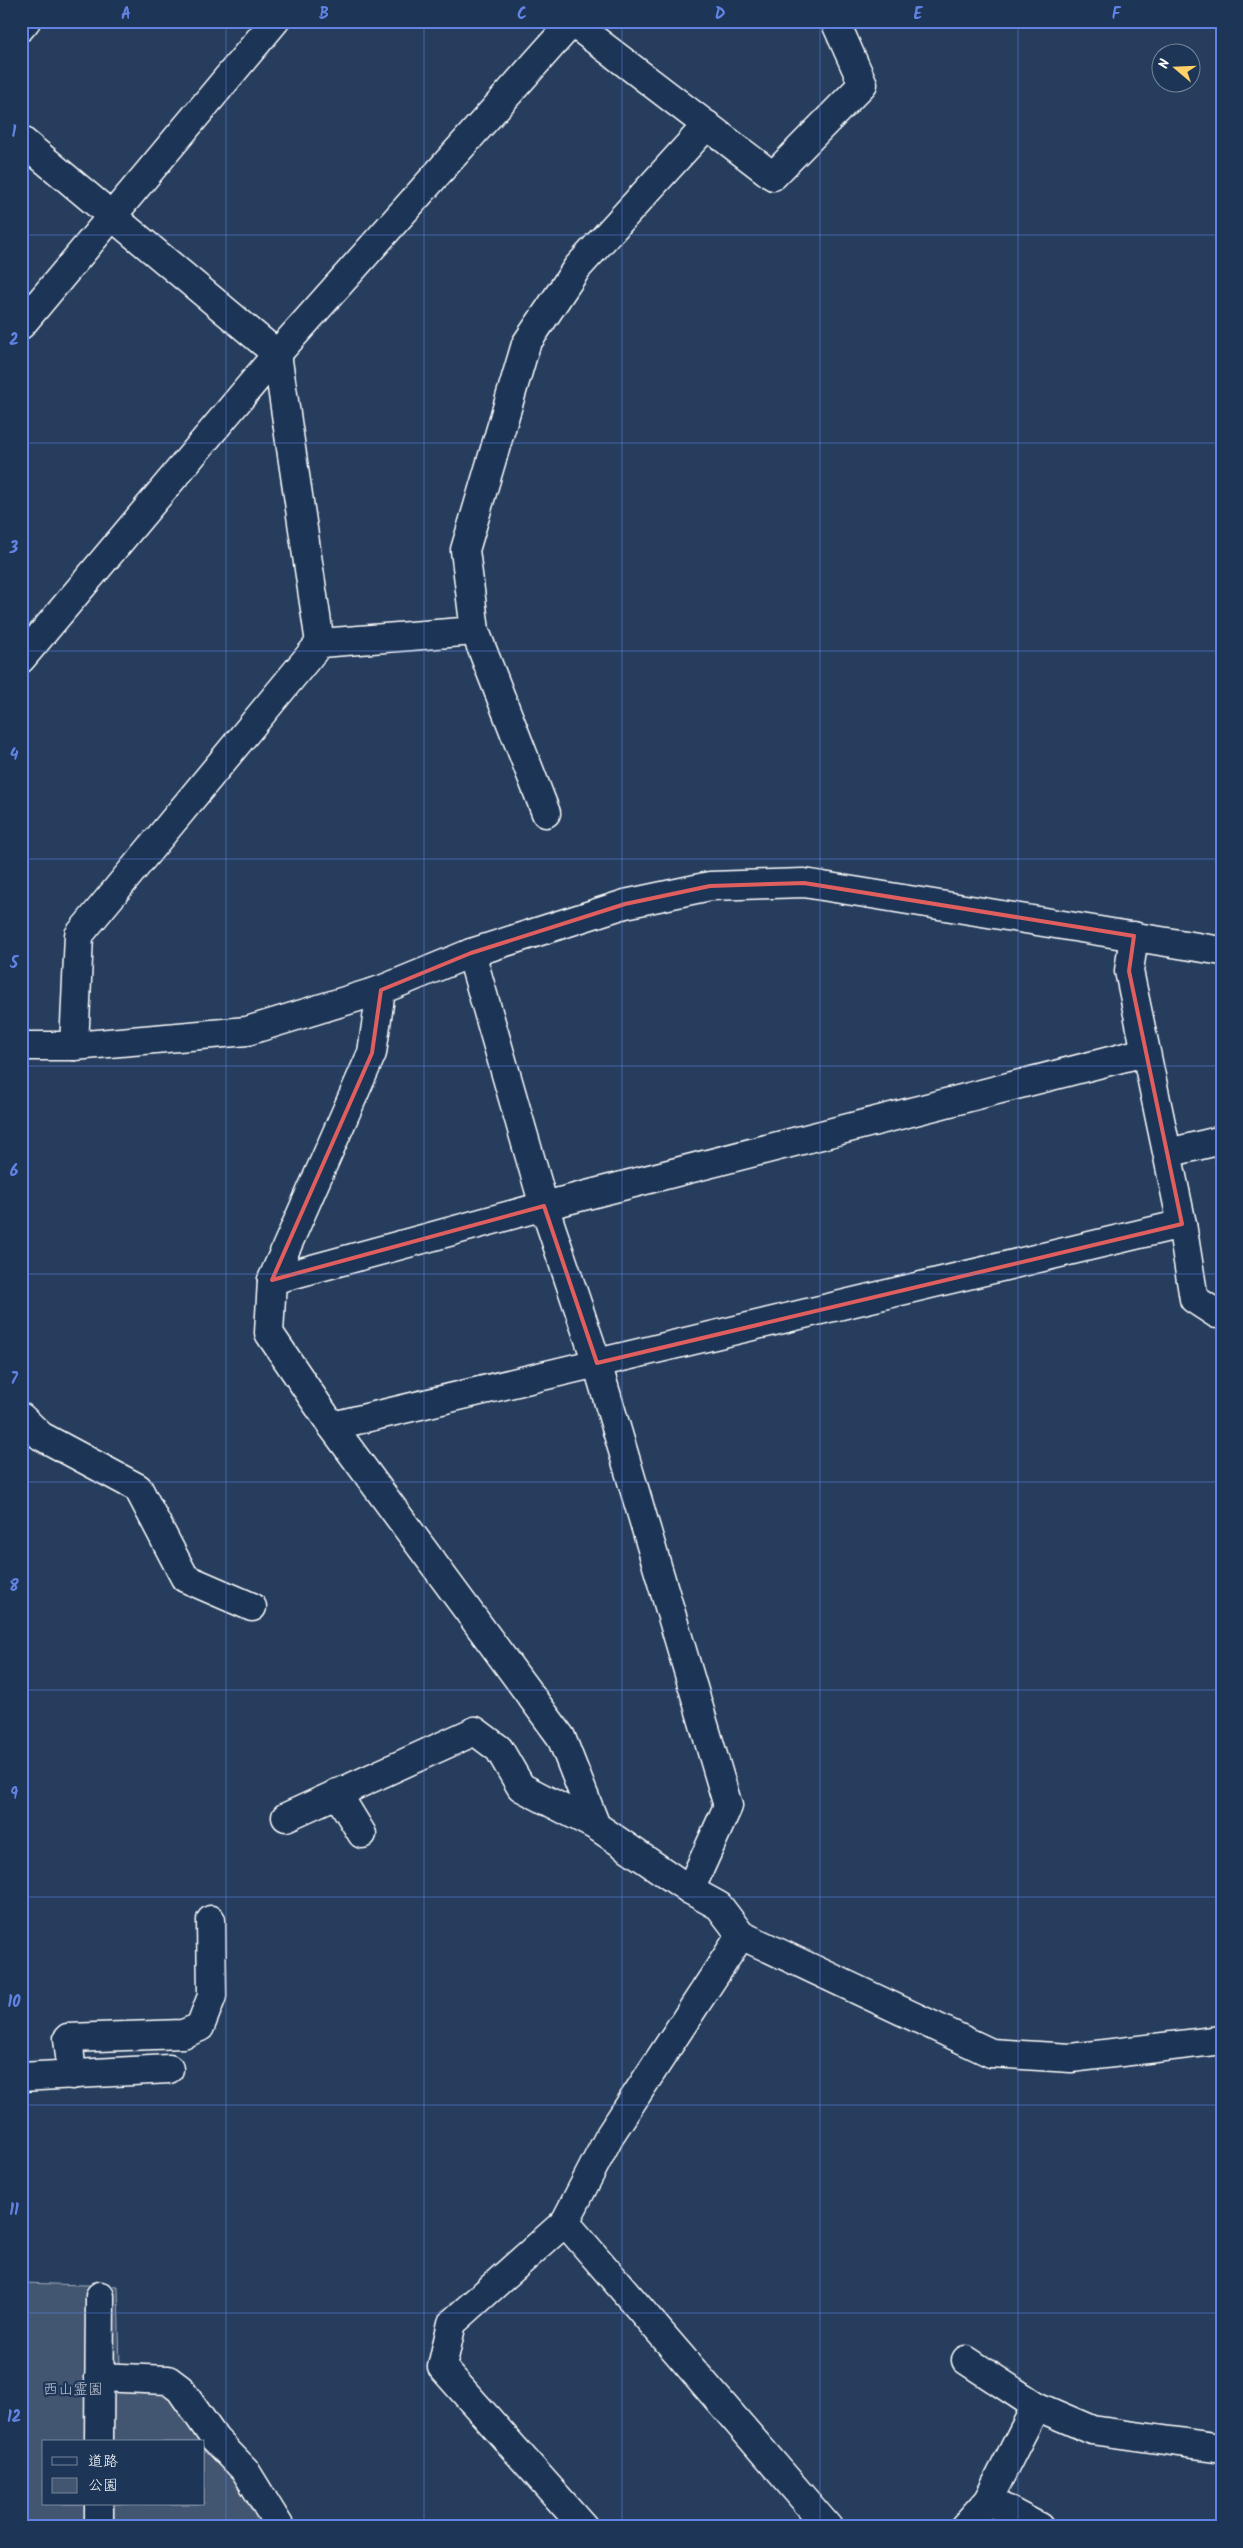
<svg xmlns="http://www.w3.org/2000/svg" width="1243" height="2548" font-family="Kalam,'Klee One',sans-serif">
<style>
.green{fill:#425672;stroke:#a0aab8;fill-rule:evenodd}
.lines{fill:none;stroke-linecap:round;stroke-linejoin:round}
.minor-casing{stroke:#fff;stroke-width:31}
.minor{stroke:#1d3557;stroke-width:28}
.marked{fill:none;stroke:#e05e5e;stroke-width:4;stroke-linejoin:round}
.grid{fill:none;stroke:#6183e4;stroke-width:1;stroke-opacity:0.55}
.labels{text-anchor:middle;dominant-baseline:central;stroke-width:4.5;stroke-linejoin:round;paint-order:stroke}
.park-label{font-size:15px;fill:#bdc4ce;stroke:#1d3557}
.neatline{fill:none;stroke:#6183e4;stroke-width:2}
.grid-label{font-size:16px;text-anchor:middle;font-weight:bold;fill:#6183e4}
</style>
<rect width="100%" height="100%" fill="#263d5e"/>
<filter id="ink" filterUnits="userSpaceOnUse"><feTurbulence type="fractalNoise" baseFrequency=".02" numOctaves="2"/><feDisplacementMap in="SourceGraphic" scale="10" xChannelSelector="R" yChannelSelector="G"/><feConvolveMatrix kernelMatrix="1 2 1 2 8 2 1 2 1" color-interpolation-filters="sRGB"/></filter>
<g filter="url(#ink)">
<path class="green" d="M21,2283l97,3 2,82h52l117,159h-268zM44,2442h160v62h-160z"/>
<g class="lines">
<g class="minor-casing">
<g id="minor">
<path d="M573,23l200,153 90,-92 -28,-63"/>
<path d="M21,27l5,-6"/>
<path d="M21,140l256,214 43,289"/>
<path d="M21,325l254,-304"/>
<path d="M21,659l256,-305 296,-333"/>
<path d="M546,813l-71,-182 -10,-81 61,-206 51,-76 130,-143"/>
<path d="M1134,936l-5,35 53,253 12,75 23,15h5"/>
<path d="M471,953l73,253 53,157 131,443 -38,84"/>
<path d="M381,990l-9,63 -100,227 -3,53 63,93 229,311 35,89 94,64 29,16 22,29 250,118 80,5 151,-18"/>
<path d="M21,1046h53l173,-15 134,-41 90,-37 154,-49 85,-18 94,-3 418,68"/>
<path d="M74,1046l5,-111 241,-292 155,-12"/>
<path d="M1168,1153l54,-13"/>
<path d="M272,1280l272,-74 601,-154"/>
<path d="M21,1417l20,19 97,52 47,90 67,29"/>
<path d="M332,1426l850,-202"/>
<path d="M337,1793l25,41"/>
<path d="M286,1817l189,-86 24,18 22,38 75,39"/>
<path d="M741,1935l-131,200 -45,87 263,305"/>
<path d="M72,2075l-4,-37 115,-4 17,-7 12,-31 -1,-76"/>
<path d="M21,2077l148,-8"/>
<path d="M565,2222l-113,101 -10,44 142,160"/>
<path d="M966,2360l70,46 56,24 130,18"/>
<path d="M99,2377l69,3 12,9 35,50 30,31 35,57"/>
<path d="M99,2442l1,-146"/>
<path d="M988,2500l51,27"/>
<path d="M99,2527v-23"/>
<path d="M964,2527l24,-27 48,-94"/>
</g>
</g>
<use href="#minor" class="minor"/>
</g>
</g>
<path class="marked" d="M804,883l330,53 -5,35 53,253 -585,139 -53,-157 -272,74 100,-227 9,-63 90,-37 154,-49 85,-18z"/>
<path class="grid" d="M226,21v2506M424,21v2506M622,21v2506M820,21v2506M1018,21v2506M21,235h1201M21,443h1201M21,651h1201M21,859h1201M21,1066h1201M21,1274h1201M21,1482h1201M21,1690h1201M21,1897h1201M21,2105h1201M21,2313h1201"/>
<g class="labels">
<g class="park-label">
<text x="73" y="2390">西山霊園</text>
</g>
</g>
<rect width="1243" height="2548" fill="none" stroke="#1d3557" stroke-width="55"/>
<rect x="42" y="2440" width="162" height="65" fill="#1d3557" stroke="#77869a"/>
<rect x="52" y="2457" width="25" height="8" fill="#1d3557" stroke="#77869a"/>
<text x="88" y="2466" font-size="15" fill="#ffffff">道路</text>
<rect x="52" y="2478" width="25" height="15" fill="#425672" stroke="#77869a"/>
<text x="88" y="2490" font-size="15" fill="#ffffff">公園</text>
<g transform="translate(1176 68) rotate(289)"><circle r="24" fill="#1d3557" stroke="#77869a"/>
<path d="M0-4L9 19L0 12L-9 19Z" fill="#ffd166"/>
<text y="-8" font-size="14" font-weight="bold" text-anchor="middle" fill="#ffffff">N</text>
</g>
<rect x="28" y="28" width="1188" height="2492" class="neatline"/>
<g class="grid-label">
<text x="126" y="19">A</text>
<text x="324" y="19">B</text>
<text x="522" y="19">C</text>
<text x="720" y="19">D</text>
<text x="918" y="19">E</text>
<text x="1116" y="19">F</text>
<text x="14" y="137">1</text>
<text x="14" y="345">2</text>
<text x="14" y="553">3</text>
<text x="14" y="760">4</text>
<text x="14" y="968">5</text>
<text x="14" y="1176">6</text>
<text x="14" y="1384">7</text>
<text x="14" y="1591">8</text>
<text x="14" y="1799">9</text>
<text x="14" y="2007">10</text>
<text x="14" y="2215">11</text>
<text x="14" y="2422">12</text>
</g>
</svg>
